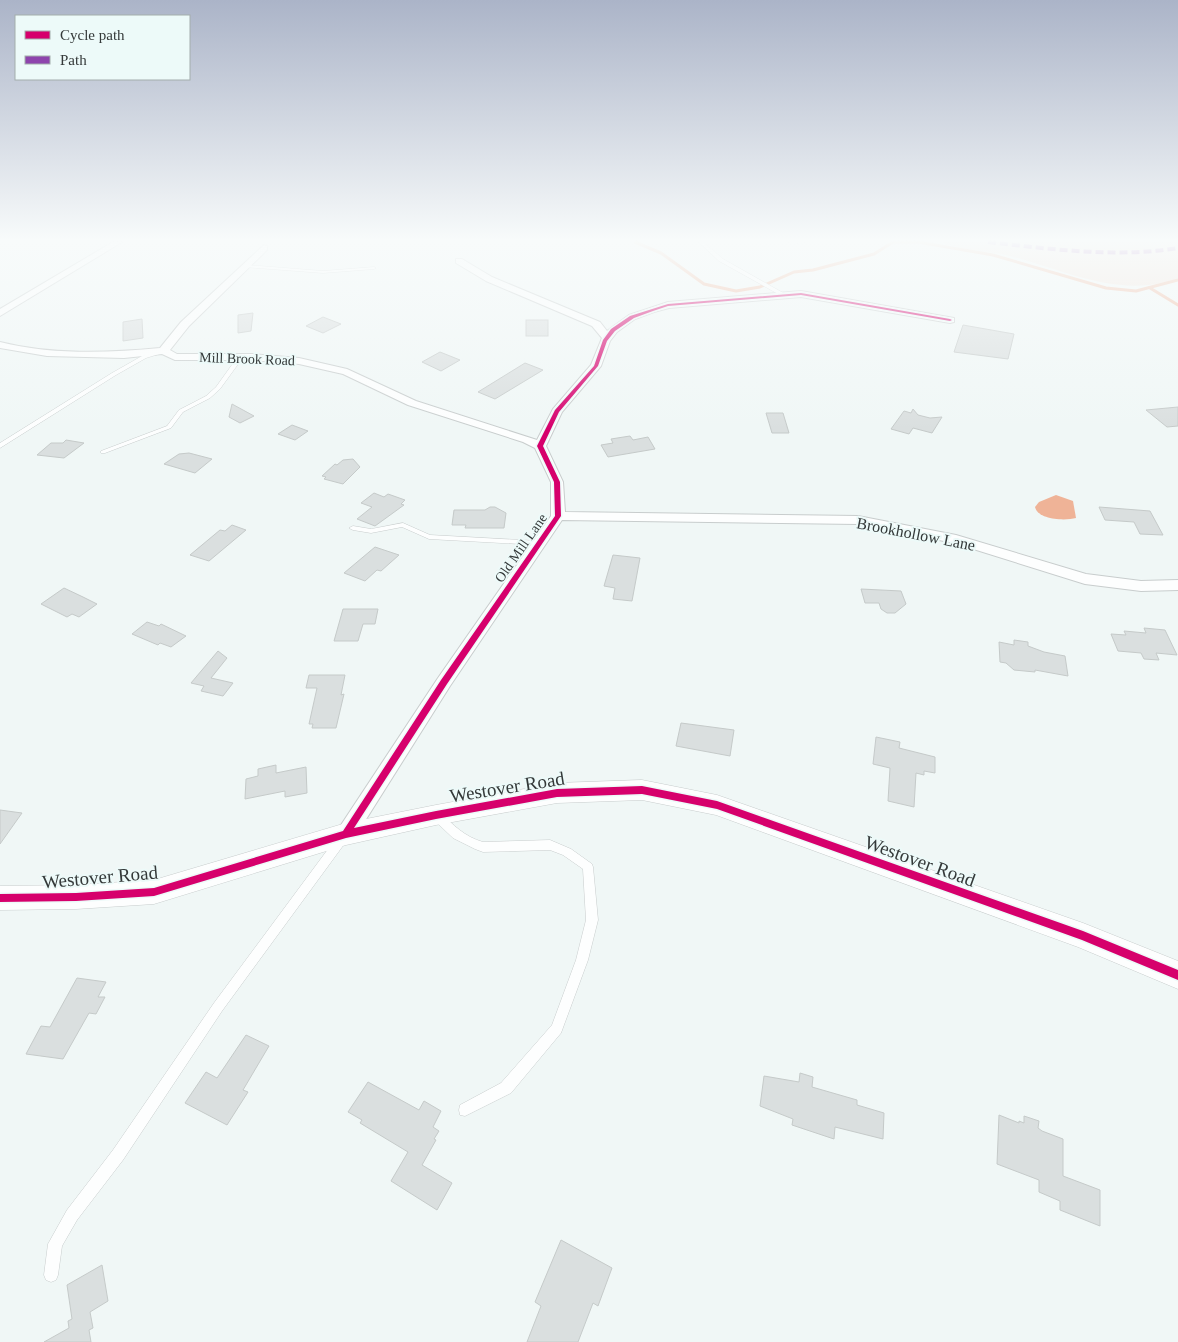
<svg xmlns="http://www.w3.org/2000/svg" width="1178" height="1342" font-family="Georgia,serif">
<style>
.green{fill:#f2e3da}
.water{fill:#efb397}
.lines{fill:none;stroke-linecap:round;stroke-linejoin:round}
.stream{stroke:#efb397;stroke-width:3}
.building{fill:#dadfdf;stroke:#c5cac9}
.service-casing{stroke:#c8cdcd;stroke-width:1}
.minor-casing{stroke:#c8cdcd;stroke-width:2}
.tertiary-casing{stroke:#c8cdcd;stroke-width:1}
.service{fill:#fdfefe;fill-rule:evenodd}
.minor{fill:#fdfefe;fill-rule:evenodd}
.tertiary{fill:#fdfefe;fill-rule:evenodd}
.quiet{stroke:#8e44ad;stroke-width:4;stroke-dasharray:8 4;stroke-linecap:butt}
.cycleway-casing{stroke:#edfaf9;stroke-width:3}
.cycleway{fill:#d6006c;fill-rule:evenodd}
.labels{text-anchor:middle;dominant-baseline:central;stroke-width:4;stroke-linejoin:round;paint-order:stroke}
.far-street-label{font-size:14px;fill:#343939;stroke:#edfaf9}
.street-label{font-size:16px;fill:#343939;stroke:#edfaf9}
.near-street-label{font-size:19px;fill:#343939;stroke:#edfaf9}
</style>
<rect width="100%" height="100%" fill="#f0f7f6"/>
<path class="green" d="M942,242h236v36c-60,22 -114,-9 -172,-23 -18,-4 -48,-5 -64,-13z"/>
<path class="water" d="M1056,495l17,6 3,17c-11,3 -38,2 -41,-11l4,-5z"/>
<g class="lines">
<g class="stream">
<path d="M635,242l26,11 43,31 32,7 24,-4 34,-15 19,-2 61,-16 19,-12h24"/>
<path d="M918,242l75,13 113,33 30,3 42,-11"/>
<path d="M1150,288l28,17"/>
</g>
</g>
<g class="building">
<path d="M253,313l-2,18 -13,2v-18z"/>
<path d="M323,317l18,7 -18,9 -17,-7z"/>
<path d="M142,319l1,19 -20,3v-19z"/>
<rect x="526" y="320" width="22" height="16"/>
<path d="M963,325l51,9 -6,25 -54,-7z"/>
<path d="M440,352l20,8 -19,11 -19,-9z"/>
<path d="M525,363l18,7 -48,29 -17,-7z"/>
<path d="M232,404l22,12 -14,7 -11,-6z"/>
<path d="M1178,407v19l-11,1 -21,-17z"/>
<path d="M913,409l5,6 12,3 12,-1 -10,16 -19,-5 -4,6 -18,-5 13,-18 7,2z"/>
<path d="M766,413h17l6,20h-17z"/>
<path d="M292,425l16,6 -13,9 -17,-6z"/>
<path d="M630,436l3,4 15,-3 7,12 -47,8 -7,-12 12,-2 -2,-4z"/>
<path d="M66,440l18,3 -20,15 -27,-3 14,-12h12z"/>
<path d="M189,453l23,6 -17,14 -31,-9 15,-10z"/>
<path d="M353,459l7,8 -17,17 -19,-5 2,-2 -4,-1 13,-12 2,1 6,-5z"/>
<path d="M374,493l10,4 4,-3 17,6 -4,4 3,1 -29,21 -18,-7 15,-12 -11,-4z"/>
<path d="M490,507h5l11,6 -2,15h-39l1,-3h-14l2,-15h31z"/>
<path d="M1099,507l51,4 13,24 -23,-1 -6,-12 -29,-2z"/>
<path d="M232,525l14,5 -37,31 -19,-6 30,-25 5,1z"/>
<path d="M375,547l24,8 -18,16 -4,-1 -12,11 -21,-8z"/>
<path d="M613,555l27,3 -8,43 -19,-2 2,-11 -11,-2z"/>
<path d="M64,588l19,9 14,7 -18,13 -7,-3 -5,3 -26,-13z"/>
<path d="M861,589l40,2 5,13 -11,9h-8l-6,-4 -2,-6h-14z"/>
<path d="M343,609h35l-3,15h-12l-5,17h-24z"/>
<path d="M147,622l12,4 2,-2 25,12 -15,11 -11,-4 -2,2 -26,-11z"/>
<path d="M1144,628l21,2 12,25 -21,-2 3,7 -15,-1 -3,-6 -23,-2 -7,-17 15,1 -2,-4 22,2z"/>
<path d="M1014,640l14,2v4l16,6 21,4 3,20 -33,-6v2l-21,-2 -8,-7 -6,-1 -1,-20 15,3z"/>
<path d="M218,651l9,7 -16,20 22,5 -10,13 -22,-5 3,-5 -13,-3z"/>
<path d="M309,675h36l-4,20 3,-1 -8,34h-24l1,-4h-4l8,-36h-11z"/>
<path d="M681,723l53,7 -4,26 -54,-10z"/>
<path d="M876,737l24,5 -1,6 36,9v16l-11,-2v4l-8,-2 -2,34 -26,-6 2,-33 -17,-4z"/>
<path d="M276,765v8l30,-6 1,26 -22,4v-6l-40,8 1,-20 12,-3v-7z"/>
<path d="M0,810l22,3 -22,31z"/>
<path d="M77,978l29,4 -8,15h7l-9,17 -7,-1 -26,46 -37,-5 15,-28 9,1z"/>
<path d="M246,1035l23,11 -26,44 5,2 -21,33 -42,-22 21,-31 11,6z"/>
<path d="M800,1073l13,4 -1,10 45,13v5l27,8 -1,26 -48,-12 -1,12 -42,-14 1,-6 -33,-13 4,-30 35,6z"/>
<path d="M368,1082l51,28 5,-9 17,10 -8,16 6,4 -5,8 2,1 -14,25 30,18 -15,27 -46,-29 17,-29 -48,-29 2,-3 -14,-8z"/>
<path d="M999,1115l20,8v-2l5,2v-7l15,5 -1,7 4,3 21,8v37l37,14v36l-40,-16v-9l-21,-9v-12l-42,-16z"/>
<path d="M561,1240l51,28 -14,38 -5,-3 -15,39h-51l14,-36 -6,-4z"/>
<path d="M102,1265l6,36 -18,11 3,16 -4,2 2,12h-47l25,-14 -1,-7 4,-2 -5,-34z"/>
</g>
<g class="lines">
<g class="service-casing">
<g id="service">
<path d="M699,242h4l20,17 62,35 -5,1 -61,-34z"/>
<path d="M788,242h17c-4,2 -13,2 -17,0z"/>
<path d="M246,265l77,6 51,-4 2,1 -2,1 -51,4 -79,-6v-2z"/>
<path d="M157,351l3,2 -1,1 -13,4 -30,17 -116,73v-5l112,-70 30,-17z"/>
<path d="M241,354l3,2 -24,33 -10,9 -27,14 -12,16 -66,25h-4v-2l66,-25 12,-16 27,-14 10,-9 23,-32z"/>
<path d="M403,523l27,12 109,6 4,2 -4,2 -110,-6 -27,-12 -31,6 -18,-3 -4,-2 4,-2 18,3z"/>
<path d="M436,811l4,1c13,13 25,25 43,30l67,-2 21,9 21,15 1,3 5,53 -10,40 -27,73 -50,60 -46,23 -5,-1 -1,-5 1,-5 41,-22 51,-58 24,-65 10,-40 -3,-51 -20,-14 -13,-5 -67,2 -8,-3 -22,-11 -21,-20 -1,-3 1,-3z"/>
<path d="M341,835l4,2 1,3 -1,3 -123,168 -99,149 -46,60 -15,26 -4,29 -2,5 -5,2 -5,-2 -2,-5 4,-31 19,-34 46,-60 101,-147 123,-166z"/>
</g>
</g>
<g class="minor-casing">
<g id="minor">
<path d="M113,242h9l-122,74v-7z"/>
<path d="M264,245l3,1v4l-78,76 -19,24 7,4h75l47,4 48,11 69,32 121,39 16,-31 38,-44 11,-27 -10,-12 -106,-45 -30,-18v-4h6l30,18 108,45 7,9 22,-16 39,-13 133,-11 153,27v4l-4,1 -149,-26 -132,11 -15,4 -19,7 -18,13 -7,9 -9,25 -39,46 -16,34 17,36 2,30 293,4 98,19 130,39 55,7 37,-1v10l-37,1 -56,-7 -131,-41 -96,-19 -296,-4 -112,166 -97,154 -7,2 -7,-2 -3,-6 3,-6 99,-150 113,-162v-34l-16,-34 -12,-6 -115,-37 -65,-31 -44,-10 -47,-4h-77l-13,-6 -38,4 -77,-2 -47,-8v-6c51,13 108,11 160,6l21,-26z"/>
</g>
</g>
<g class="tertiary-casing">
<path id="tertiary" d="M642,780l75,15 366,128 95,38v28l-100,-42 -362,-132 -74,-15 -85,3 -121,22 -90,20 -192,59 -78,5 -76,1v-24l76,-1 78,-5 192,-57 90,-18 121,-22z"/>
</g>
<use href="#service" class="service"/>
<use href="#minor" class="minor"/>
<use href="#tertiary" class="tertiary"/>
<path class="quiet" d="M988,242c63,7 127,16 190,6"/>
<g class="cycleway-casing">
<path id="cycleway" d="M801,293l149,26 2,1 -2,1 -149,-26 -133,11 -15,5 -19,7 -19,13 -8,10 -9,25 -39,46 -16,34 17,36 1,34 -114,168 -93,144 82,-17 121,-22 85,-3 75,15 366,130 95,39v10l-96,-40 -365,-131 -75,-15 -85,3 -121,22 -90,19 -192,58 -78,5 -76,1v-8l76,-1 78,-5 189,-57 98,-151 114,-164 -1,-34 -17,-36 18,-36 39,-44 9,-26 8,-11 19,-13 38,-12z"/>
</g>
<use href="#cycleway" class="cycleway"/>
</g>
<linearGradient id="sky" x2="0" y2="1"><stop stop-color="#abb4c8"/><stop offset="0.56" stop-color="#f8fbfb"/><stop offset="1" stop-color="#f8fbfb" stop-opacity="0"/></linearGradient>
<rect width="1178" height="429" fill="url(#sky)"/>
<g class="labels">
<g class="far-street-label">
<text transform="translate(247 359) rotate(2)">Mill Brook Road</text>
<text transform="translate(521 548) rotate(-55)">Old Mill Lane</text>
</g>
<g class="street-label">
<text transform="translate(916 534) rotate(11)">Brookhollow Lane</text>
</g>
<g class="near-street-label">
<text transform="translate(507 787) rotate(-9)">Westover Road</text>
<text transform="translate(920 861) rotate(20)">Westover Road</text>
<text transform="translate(100 877) rotate(-5)">Westover Road</text>
</g>
</g>
<rect x="15" y="15" width="175" height="65" fill="#edfaf9" stroke="#a3adac"/>
<rect x="25" y="31" width="25" height="8" fill="#d6006c" stroke="#a3adac"/>
<text x="60" y="40" font-size="15" fill="#343939">Cycle path</text>
<rect x="25" y="56" width="25" height="8" fill="#8e44ad" stroke="#a3adac"/>
<text x="60" y="65" font-size="15" fill="#343939">Path</text>
</svg>
